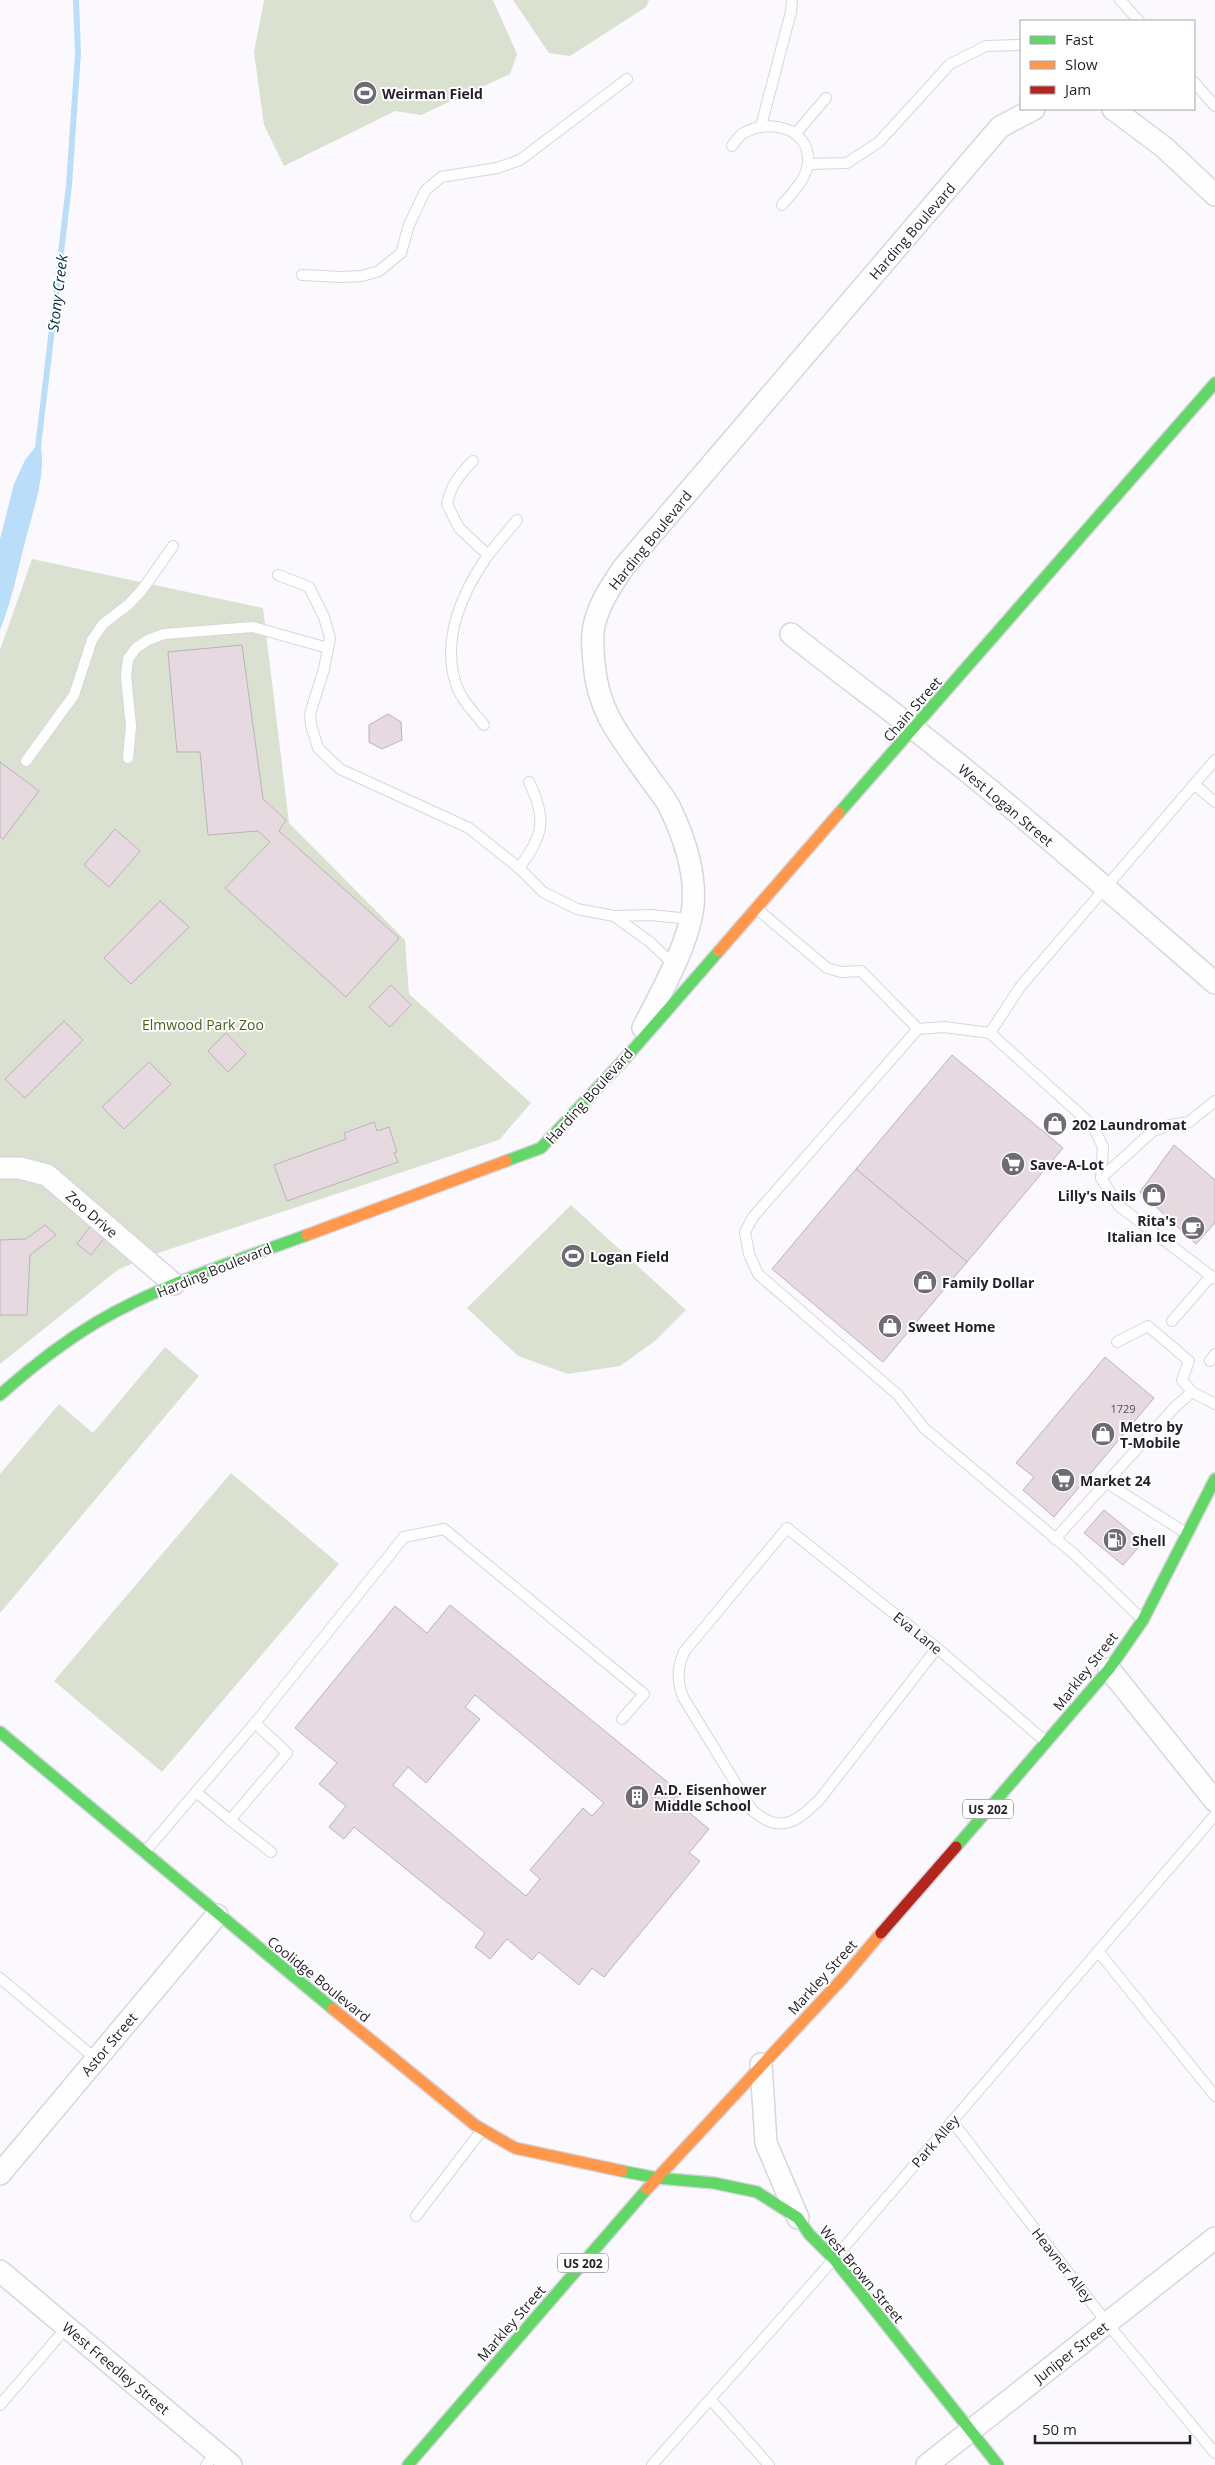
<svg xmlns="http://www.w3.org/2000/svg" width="1215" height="2465" font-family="'Open Sans',sans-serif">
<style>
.green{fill:#dae1d1}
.water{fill:#badef9}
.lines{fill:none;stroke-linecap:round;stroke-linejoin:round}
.stream{stroke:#badef9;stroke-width:6}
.building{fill:#e6dae0;stroke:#bbb3b8;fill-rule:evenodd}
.lane-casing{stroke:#d9d5de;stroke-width:12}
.street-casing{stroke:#d9d5de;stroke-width:24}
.fast-casing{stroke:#d9d5de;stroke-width:14}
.slow-casing{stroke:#d9d5de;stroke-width:14}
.jam-casing{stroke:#d9d5de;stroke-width:14}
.lane{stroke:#fefeff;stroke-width:10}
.street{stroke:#fefeff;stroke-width:21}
.fast{stroke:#63d668;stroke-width:11}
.slow{stroke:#ff974d;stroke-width:11}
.jam{stroke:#b3261e;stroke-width:11}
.labels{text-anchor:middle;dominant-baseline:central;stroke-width:4;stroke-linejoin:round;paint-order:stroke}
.number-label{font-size:11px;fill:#544d57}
.shield{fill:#fff;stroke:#656269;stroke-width:1}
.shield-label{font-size:12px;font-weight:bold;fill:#231e29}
.poi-label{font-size:14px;font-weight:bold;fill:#231e29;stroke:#fff;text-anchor:start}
.street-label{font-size:14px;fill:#231e29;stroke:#fff}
.park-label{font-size:14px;fill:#456116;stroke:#fff}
.water-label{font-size:15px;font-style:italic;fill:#002d45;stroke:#fff}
</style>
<rect width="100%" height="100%" fill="#fbf9fe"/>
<g class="green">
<path d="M264,0h229l24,54 -7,20 -89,41 -26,-4 -111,55 -20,-41 -10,-73z"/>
<path d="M513,0h136l-3,7 -76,49 -21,-3z"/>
<path d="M32,559l231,49 26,215 116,117 4,54 122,109 -32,37 -338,112 -42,17 -119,95v-714z"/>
<path d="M571,1205l115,105 -31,31 -35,25 -52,8 -50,-18 -51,-48z"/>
<path d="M165,1347l34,29 -199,237v-139l59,-70 34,29z"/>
<path d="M231,1473l108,91 -177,208 -108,-91z"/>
</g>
<path class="water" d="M40,441c7,32 -6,66 -14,97 -8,31 -14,62 -26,92v-91l14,-55 11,-24z"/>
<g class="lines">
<path class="stream" d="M38,447l31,-262 9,-132 -2,-53"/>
</g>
<g class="building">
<path d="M242,645l21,154 23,21 -7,11 120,107 -53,59 -121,-109 45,-46 -12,-11 -50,4 -8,-83h-23l-9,-100z"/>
<path d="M388,714l13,8 1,18 -20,9 -13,-7v-17z"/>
<path d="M0,762l39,29 -36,48 -3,-2z"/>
<path d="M115,829l25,22 -31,36 -25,-22z"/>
<path d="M160,901l29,26 -58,57 -27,-26z"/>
<path d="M391,985l20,20 -21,22 -21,-20z"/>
<path d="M64,1021l19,19 -58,58 -20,-19z"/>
<path d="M226,1033l20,21 -18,18 -20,-21z"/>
<path d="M952,1055l111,93 -96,114 -111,-93z"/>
<path d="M149,1062l22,22 -47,45 -22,-22z"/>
<path d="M374,1122l3,9 12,-4 8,25 -3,1 4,9 -111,39 -13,-36 72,-26 -2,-6z"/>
<path d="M1174,1145l41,35v43l-19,21 -56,-52z"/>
<path d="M856,1169l111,93 -84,100 -111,-93z"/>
<path d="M92,1224l14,12 -15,19 -14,-11z"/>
<path d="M45,1225l11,10 -26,20 -3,60h-27v-75l26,-1z"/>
<path d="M1105,1357l49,41 -100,119 -31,-27 11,-13 -18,-14z"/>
<path d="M1104,1510l39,32 -20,23 -39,-32z"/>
<path d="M450,1605l231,188 -6,8 34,28 -20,24 11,8 -96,116 -12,-9 -13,17 -40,-33 -7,8 -25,-21 -17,20 -15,-12 10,-14 -131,-106 -10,12 -15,-12 17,-21 -27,-22 18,-21 -42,-35 100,-122 32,27zM475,1695l129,108 -12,13 -9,-8 -53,62 10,9 -14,17 -133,-111 15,-18 18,16 54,-64 -15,-12z"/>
</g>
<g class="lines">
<g class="lane-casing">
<g id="lane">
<path d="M1120,0l19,21"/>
<path d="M1194,82l21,24"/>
<path d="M761,126l30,-114 1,-12"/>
<path d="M796,133l30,-35"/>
<path d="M732,146c3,-4 6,-9 10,-12 25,-16 68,-7 66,28 -1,17 -16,31 -26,43"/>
<path d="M808,164l39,-1 32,-21 71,-78 36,-18 35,-1"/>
<path d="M302,275l38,2 22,-1 17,-5 22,-18 8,-28 16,-34 16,-14 56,-9 23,-8 107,-81"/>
<path d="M473,461c-14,14 -22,24 -26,43l12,24 29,27 29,-35"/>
<path d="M278,575l31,12 15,30 6,21 -6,31 -14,45 1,11 7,23 22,21 129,59 50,40 24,24 34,17 37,7 37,-1 39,4"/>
<path d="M484,725c-10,-13 -23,-25 -28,-41 -15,-45 7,-93 32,-129"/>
<path d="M128,758l3,-32 -5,-50 2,-17 8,-11 12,-8 16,-6 89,-7 75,21"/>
<path d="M26,761l48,-66 18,-55 11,-16 26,-20 13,-14 31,-44"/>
<path d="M1195,785l20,17"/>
<path d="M519,868c25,-33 28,-49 10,-86"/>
<path d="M757,909l70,59 14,4 20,-1 57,58 26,-2 46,6 103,93 10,21 -2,31 18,28 96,73"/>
<path d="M614,916l36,26 24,23"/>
<path d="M918,1029l-165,188 -8,15 4,22 9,20 140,121 26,33 150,126 68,65"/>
<path d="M990,1033l30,-46 195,-227"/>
<path d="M1101,1178l52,-47 17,-6 19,-3 26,-21"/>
<path d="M1172,1321l39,-45"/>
<path d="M1117,1342l31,-16 41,35 -7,19 10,12"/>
<path d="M1210,1361l5,-7"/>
<path d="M1107,1483l79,50"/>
<path d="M1055,1539l120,-132 17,-15 23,12"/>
<path d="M937,1648l-117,151c-23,23 -40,36 -68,11l-69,-113c-6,-17 -6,-28 1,-45l103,-124 150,120 108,93"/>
<path d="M255,1723l32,30 -57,67 41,32"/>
<path d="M196,1792l34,28"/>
<path d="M144,1853l111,-130 149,-186 40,-8 200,165 -22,25"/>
<path d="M1098,1951l117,145"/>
<path d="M0,1978l96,81"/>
<path d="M952,2121l155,202 108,130"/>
<path d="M416,2216l66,-86"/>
<path d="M711,2400l58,65"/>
<path d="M0,2405l67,-78"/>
<path d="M206,2465l10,-12"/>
<path d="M652,2465l182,-206 381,-444"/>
</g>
</g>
<g class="street-casing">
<g id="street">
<path d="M1113,109l52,39 50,47"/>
<path d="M791,634c41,33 82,63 123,95 104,81 202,168 301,254"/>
<path d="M643,1028c17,-34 46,-84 50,-122 3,-32 -9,-69 -23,-98 -4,-9 -11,-17 -17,-25 -28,-41 -55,-67 -59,-120 -1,-13 -3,-28 1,-41 5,-20 17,-37 28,-54l377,-441 34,-18"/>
<path d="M0,1168h20l27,7 127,109"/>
<path d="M1109,1669l106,132"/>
<path d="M761,2064l5,79 32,75"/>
<path d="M0,2174l217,-259"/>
<path d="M0,2271l231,194"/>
<path d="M927,2465l288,-227"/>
</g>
</g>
<g class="fast-casing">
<g id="fast">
<path d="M839,813l376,-430"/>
<path d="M506,1161l35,-13 89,-95 89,-102"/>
<path d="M0,1395c30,-27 62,-52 97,-73 65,-38 139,-61 210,-87"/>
<path d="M0,1732l333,277"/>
<path d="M956,1847l153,-178 34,-49 72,-141"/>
<path d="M622,2171l35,7 57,5 43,9 41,26 11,16 25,25 164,206"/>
<path d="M408,2465l239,-276"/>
</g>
</g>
<g class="slow-casing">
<g id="slow">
<path d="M719,951l120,-138"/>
<path d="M307,1235l199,-74"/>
<path d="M333,2009l142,116 40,23 107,23"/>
<path d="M647,2189l196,-211 38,-45"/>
</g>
</g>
<g class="jam-casing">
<path id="jam" d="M881,1933l75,-86"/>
</g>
<use href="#lane" class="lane"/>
<use href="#street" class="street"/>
<use href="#fast" class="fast"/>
<use href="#slow" class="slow"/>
<use href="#jam" class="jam"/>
</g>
<defs>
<g id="stadium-disc" transform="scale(1.25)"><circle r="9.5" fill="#6f6b74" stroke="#fff"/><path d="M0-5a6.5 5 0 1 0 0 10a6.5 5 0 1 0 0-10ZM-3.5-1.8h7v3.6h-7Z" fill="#fff"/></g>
<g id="shop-disc" transform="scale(1.25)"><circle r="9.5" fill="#6f6b74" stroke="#fff"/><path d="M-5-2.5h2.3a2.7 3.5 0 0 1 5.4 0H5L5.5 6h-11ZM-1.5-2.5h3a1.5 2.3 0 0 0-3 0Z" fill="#fff"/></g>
<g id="supermarket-disc" transform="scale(1.25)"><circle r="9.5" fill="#6f6b74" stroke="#fff"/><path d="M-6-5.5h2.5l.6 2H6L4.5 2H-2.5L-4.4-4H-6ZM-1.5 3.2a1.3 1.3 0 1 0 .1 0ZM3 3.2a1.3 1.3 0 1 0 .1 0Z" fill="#fff"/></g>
<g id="cafe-disc" transform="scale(1.25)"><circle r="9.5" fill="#6f6b74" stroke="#fff"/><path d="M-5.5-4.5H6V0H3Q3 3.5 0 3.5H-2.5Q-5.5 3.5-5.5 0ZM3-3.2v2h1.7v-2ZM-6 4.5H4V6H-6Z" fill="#fff"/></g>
<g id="fuel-disc" transform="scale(1.25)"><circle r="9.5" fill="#6f6b74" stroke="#fff"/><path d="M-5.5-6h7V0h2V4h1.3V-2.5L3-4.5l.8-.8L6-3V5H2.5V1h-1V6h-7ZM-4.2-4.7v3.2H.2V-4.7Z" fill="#fff"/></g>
<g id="building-disc" transform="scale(1.25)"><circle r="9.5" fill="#6f6b74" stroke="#fff"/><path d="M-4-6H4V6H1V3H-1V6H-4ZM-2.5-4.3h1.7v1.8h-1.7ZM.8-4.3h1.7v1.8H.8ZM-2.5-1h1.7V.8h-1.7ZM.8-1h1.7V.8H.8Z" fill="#fff"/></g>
</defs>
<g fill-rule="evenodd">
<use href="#stadium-disc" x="365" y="93"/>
<use href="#shop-disc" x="1055" y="1124"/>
<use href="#supermarket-disc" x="1013" y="1164"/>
<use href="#shop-disc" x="1154" y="1195"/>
<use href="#cafe-disc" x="1193" y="1228"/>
<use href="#stadium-disc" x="573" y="1256"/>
<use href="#shop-disc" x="925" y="1282"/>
<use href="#shop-disc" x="890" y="1326"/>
<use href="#shop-disc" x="1103" y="1434"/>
<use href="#supermarket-disc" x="1063" y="1480"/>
<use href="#fuel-disc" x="1115" y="1540"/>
<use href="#building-disc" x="637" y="1797"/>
</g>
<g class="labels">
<g class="number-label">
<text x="1123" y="1408">1729</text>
</g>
<g class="shield">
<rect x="963" y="1799.5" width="50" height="19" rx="4"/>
<rect x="558" y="2253.5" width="50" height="19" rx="4"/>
</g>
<g class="shield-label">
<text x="988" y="1809">US 202</text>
<text x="583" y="2263">US 202</text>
</g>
<g class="poi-label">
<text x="382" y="93">Weirman Field</text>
<text x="1072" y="1124">202 Laundromat</text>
<text x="1030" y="1164">Save-A-Lot</text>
<text x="1136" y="1195" text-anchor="end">Lilly's Nails</text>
<text x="1176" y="1220" text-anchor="end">Rita's<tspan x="1176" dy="16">Italian Ice</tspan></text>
<text x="590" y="1256">Logan Field</text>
<text x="942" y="1282">Family Dollar</text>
<text x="908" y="1326">Sweet Home</text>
<text x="1120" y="1426">Metro by<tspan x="1120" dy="16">T-Mobile</tspan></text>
<text x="1080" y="1480">Market 24</text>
<text x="1132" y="1540">Shell</text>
<text x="654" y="1789">A.D. Eisenhower<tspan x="654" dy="16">Middle School</tspan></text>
</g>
<g class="street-label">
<text transform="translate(912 231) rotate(-49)">Harding Boulevard</text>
<text transform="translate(650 540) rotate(-51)">Harding Boulevard</text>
<text transform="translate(912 709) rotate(-49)">Chain Street</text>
<text transform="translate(1006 805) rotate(40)">West Logan Street</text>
<text transform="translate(589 1096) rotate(-48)">Harding Boulevard</text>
<text transform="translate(92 1214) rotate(41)">Zoo Drive</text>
<text transform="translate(214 1270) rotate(-22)">Harding Boulevard</text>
<text transform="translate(918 1633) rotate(39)">Eva Lane</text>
<text transform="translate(1085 1671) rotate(-52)">Markley Street</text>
<text transform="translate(822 1977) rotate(-48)">Markley Street</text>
<text transform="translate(319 1979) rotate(39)">Coolidge Boulevard</text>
<text transform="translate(109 2044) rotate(-50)">Astor Street</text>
<text transform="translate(935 2141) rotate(-49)">Park Alley</text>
<text transform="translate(1063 2265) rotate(52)">Heavner Alley</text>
<text transform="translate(862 2274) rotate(50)">West Brown Street</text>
<text transform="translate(511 2323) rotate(-49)">Markley Street</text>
<text transform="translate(1071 2352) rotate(-38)">Juniper Street</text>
<text transform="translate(116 2368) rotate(40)">West Freedley Street</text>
</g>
<g class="park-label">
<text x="203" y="1024">Elmwood Park Zoo</text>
</g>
<g class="water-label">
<text transform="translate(57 293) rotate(-83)">Stony Creek</text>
</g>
</g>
<rect x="1020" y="20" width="175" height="90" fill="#ffffff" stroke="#a7a5a9"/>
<rect x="1030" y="36" width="25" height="8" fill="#63d668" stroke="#a7a5a9"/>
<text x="1065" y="45" font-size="15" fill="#231e29">Fast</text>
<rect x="1030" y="61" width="25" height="8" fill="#ff974d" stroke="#a7a5a9"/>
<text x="1065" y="70" font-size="15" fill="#231e29">Slow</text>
<rect x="1030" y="86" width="25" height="8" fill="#b3261e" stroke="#a7a5a9"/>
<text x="1065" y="95" font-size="15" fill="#231e29">Jam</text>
<path d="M1035 2435v8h155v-8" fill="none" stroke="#231e29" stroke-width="2.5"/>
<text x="1042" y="2435" font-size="15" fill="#231e29" stroke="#ffffff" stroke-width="4" paint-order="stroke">50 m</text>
</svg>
